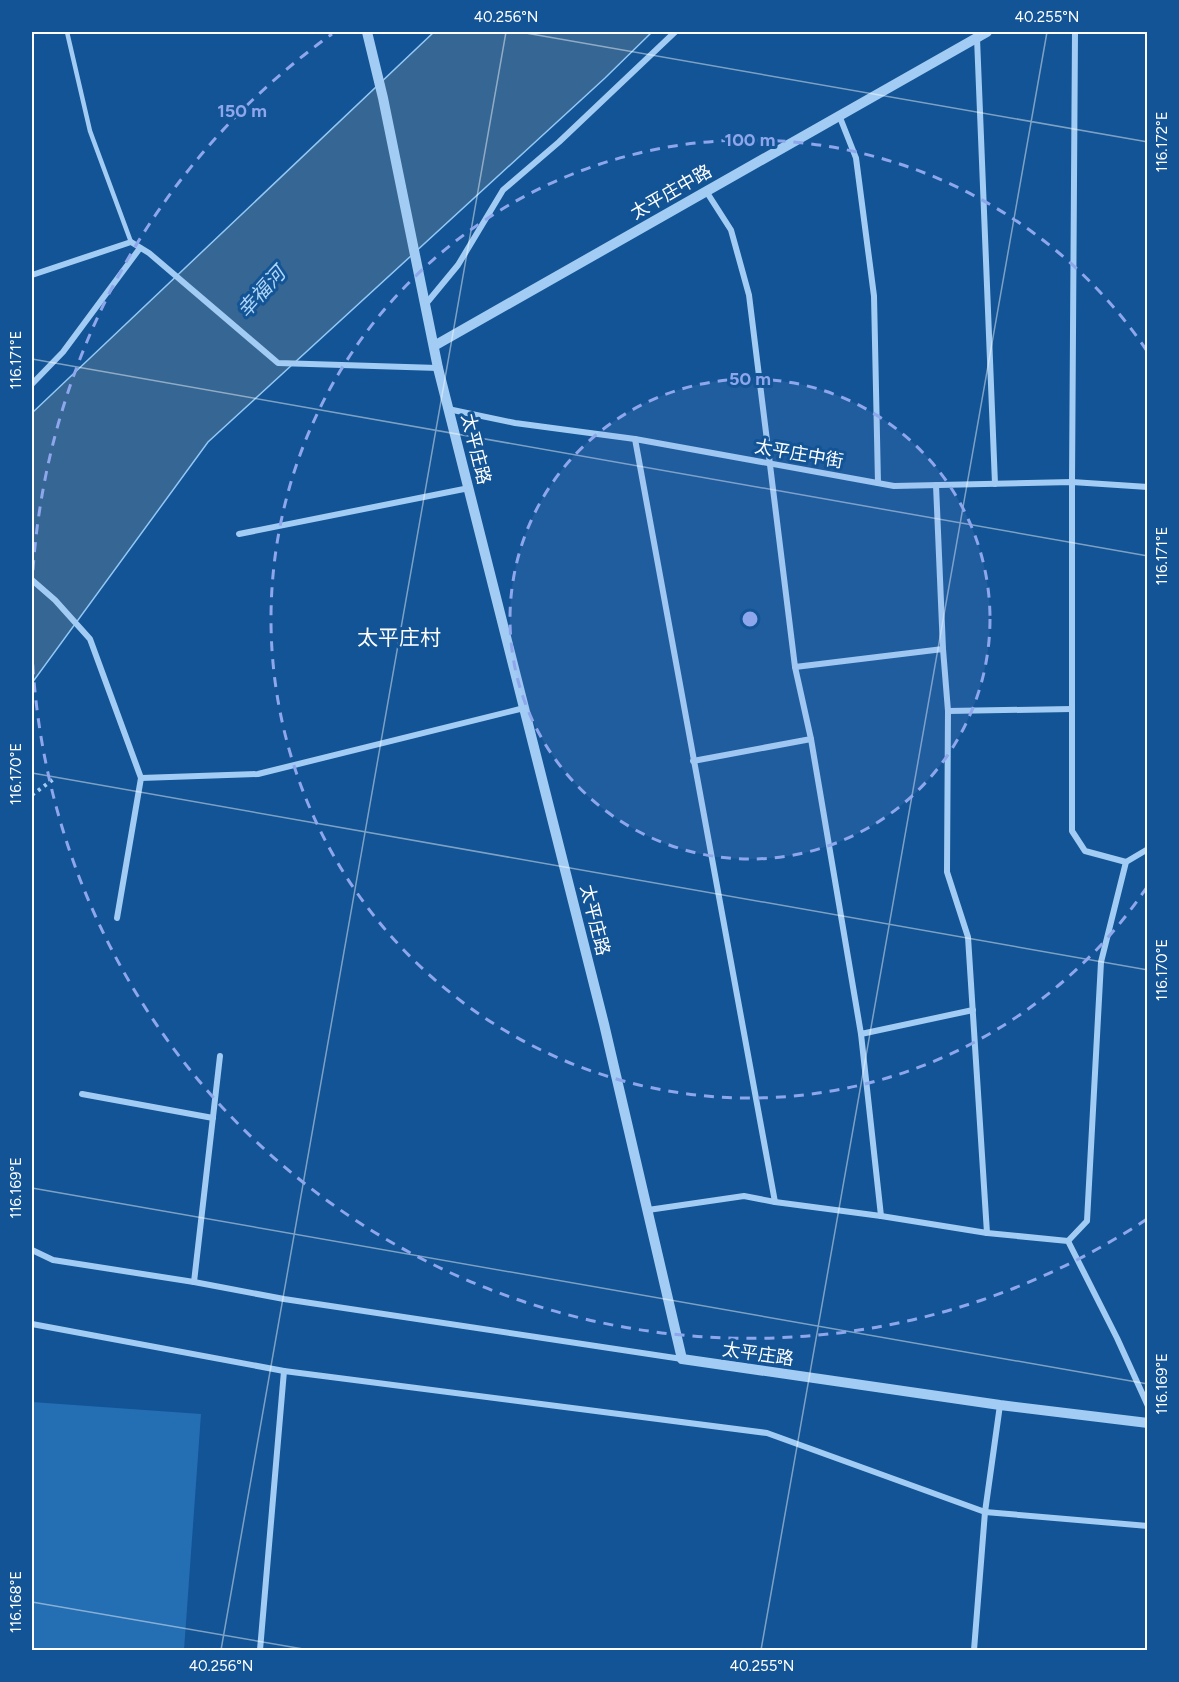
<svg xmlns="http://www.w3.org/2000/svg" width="1179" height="1682" font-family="Figtree,'Noto Sans SC',sans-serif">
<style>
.pitch{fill:#246eb4}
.water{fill:#356694;stroke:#93c8f6;stroke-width:1.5}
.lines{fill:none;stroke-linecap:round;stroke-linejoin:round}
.path{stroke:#a2ccf3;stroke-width:4;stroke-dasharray:3 4.5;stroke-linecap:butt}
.service{stroke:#a2ccf3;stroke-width:4.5}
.minor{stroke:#a2ccf3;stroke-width:6}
.tertiary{stroke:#a2ccf3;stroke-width:10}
.ticks{fill:none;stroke:#fff;stroke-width:1.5;stroke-opacity:0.45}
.ring{fill:none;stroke:#8ea6ec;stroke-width:3;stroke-dasharray:10 8}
.labels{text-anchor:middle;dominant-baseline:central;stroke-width:6;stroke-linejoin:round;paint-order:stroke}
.street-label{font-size:18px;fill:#fff;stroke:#125495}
.water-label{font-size:20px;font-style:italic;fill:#aed6f9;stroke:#125495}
.quarter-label{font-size:21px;fill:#fff;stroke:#125495}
.centre{fill:#8ea6ec;stroke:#125495;stroke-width:3}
.ring-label{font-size:18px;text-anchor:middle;font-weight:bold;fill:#8ea6ec;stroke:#125495;stroke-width:6;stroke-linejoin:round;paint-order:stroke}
.neatline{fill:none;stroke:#fff;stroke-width:2}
.ticks-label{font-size:15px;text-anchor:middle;fill:#fff}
</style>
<rect width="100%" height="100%" fill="#125495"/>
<path class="pitch" d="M32,1402l169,12 -17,236h-152z"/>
<path class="water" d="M434,32h218l-47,46 -397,364 -176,241v-270z"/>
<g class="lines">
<path class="path" d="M32,795l23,-17"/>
<path class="service" d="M67,32l23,99 41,111"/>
<g class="minor">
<path d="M1075,32l-3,450v349l13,20 41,11"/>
<path d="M977,38l18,446"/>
<path d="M839,115l17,43 18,138 4,187"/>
<path d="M706,191l25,39 18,65 46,372 148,-18"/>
<path d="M32,275l99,-33 18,11 129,110 160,5"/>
<path d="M425,305l33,-40 45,-75 56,-48 116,-110"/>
<path d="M32,384l31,-32 77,-104"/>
<path d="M448,409l67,14 120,16 259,47 178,-4 76,5"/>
<path d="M635,439l140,763"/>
<path d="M936,485l7,164 5,62 -1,161 21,65 19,296"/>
<path d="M239,534l230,-46"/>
<path d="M32,580l23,20 35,39 51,139 -24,140"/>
<path d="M948,711l124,-2"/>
<path d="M811,739l50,295 112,-24"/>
<path d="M693,761l118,-22 -16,-72"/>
<path d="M141,778l117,-4 266,-66"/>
<path d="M861,1034l20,182"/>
<path d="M82,1094l131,24"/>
<path d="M648,1210l96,-14 31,6 106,14 106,17 81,8 49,97 31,68"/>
<path d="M1068,1241l19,-20 14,-259 25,-100 22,-13"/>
<path d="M32,1250l21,10 141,22 90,17 398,60"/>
<path d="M194,1282l26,-226"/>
<path d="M32,1324l252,47 483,62 218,79 163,14"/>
<path d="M260,1650l24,-279"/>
<path d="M974,1650l11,-138 15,-107"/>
</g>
<g class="tertiary">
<path d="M367,32l16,66 55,270 166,656 78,335 318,46 148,18"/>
<path d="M434,346l553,-314"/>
</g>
</g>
<path class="ticks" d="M520,32l628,110M32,359l1116,197M32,773l1116,197M32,1188l1116,196M32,1602l277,48M221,1650l285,-1618M761,1650l286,-1618"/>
<circle cx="750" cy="619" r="240" fill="#8ea6ec" fill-opacity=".12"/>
<g class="ring">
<circle cx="750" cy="619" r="240"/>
<path d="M1147 887A479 479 0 1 1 1147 351"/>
<path d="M1147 1219A719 719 0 0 1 32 650M32 588A719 719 0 0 1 332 34"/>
</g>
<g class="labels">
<g class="street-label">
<text transform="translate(671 192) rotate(-30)">太平庄中路</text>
<text transform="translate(476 449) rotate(76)">太平庄路</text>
<text transform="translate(799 454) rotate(10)">太平庄中街</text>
<text transform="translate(595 920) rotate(76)">太平庄路</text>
<text transform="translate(758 1354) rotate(8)">太平庄路</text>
</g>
<g class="water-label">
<text transform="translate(261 292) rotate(-48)">幸福河</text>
</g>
<g class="quarter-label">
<text x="399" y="637">太平庄村</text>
</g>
</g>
<circle cx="750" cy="619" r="9" class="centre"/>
<g class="ring-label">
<text x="242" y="117">150 m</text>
<text x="750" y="146">100 m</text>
<text x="750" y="385">50 m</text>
</g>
<rect width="1179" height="1682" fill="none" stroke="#125495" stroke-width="66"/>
<rect x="33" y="33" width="1113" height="1616" class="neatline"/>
<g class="ticks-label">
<text x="506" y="22">40.256°N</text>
<text x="1047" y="22">40.255°N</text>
<text transform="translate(1162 142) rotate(-90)" y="5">116.172°E</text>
<text transform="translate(16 360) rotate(-90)" y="5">116.171°E</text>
<text transform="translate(1162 556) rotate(-90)" y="5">116.171°E</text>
<text transform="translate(16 774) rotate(-90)" y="5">116.170°E</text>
<text transform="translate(1162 970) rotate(-90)" y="5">116.170°E</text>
<text transform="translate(16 1188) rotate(-90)" y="5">116.169°E</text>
<text transform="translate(1162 1384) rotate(-90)" y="5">116.169°E</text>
<text transform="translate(16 1602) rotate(-90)" y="5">116.168°E</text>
<text x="221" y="1671">40.256°N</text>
<text x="762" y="1671">40.255°N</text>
</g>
</svg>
